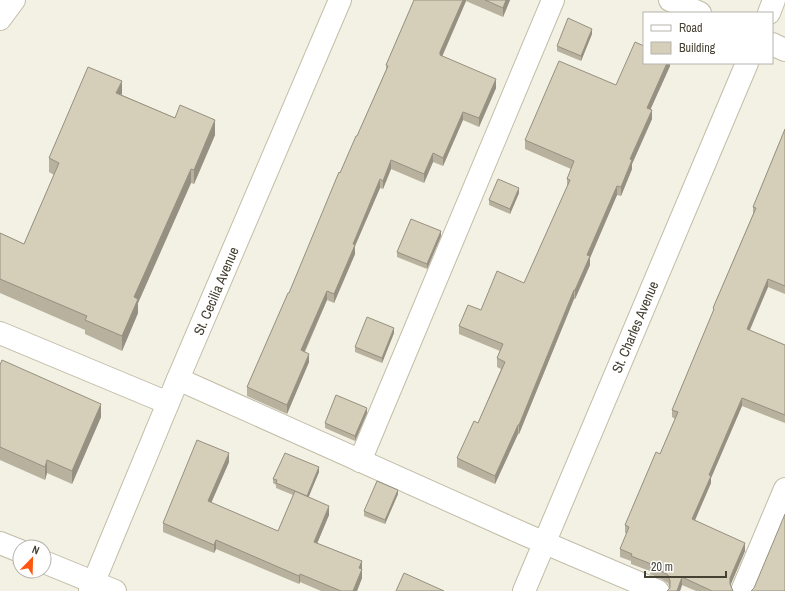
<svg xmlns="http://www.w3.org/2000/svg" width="785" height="591" font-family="'Archivo Narrow',sans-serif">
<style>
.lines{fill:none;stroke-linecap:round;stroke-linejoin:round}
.minor-casing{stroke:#c2bda8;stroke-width:24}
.minor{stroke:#fff;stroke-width:22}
.wall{fill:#b7b19e}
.shaded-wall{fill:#959081}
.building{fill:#d5ceb8;stroke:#959081}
.labels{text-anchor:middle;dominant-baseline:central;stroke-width:3.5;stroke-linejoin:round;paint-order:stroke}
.street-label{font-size:14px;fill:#454133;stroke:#fff}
</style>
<rect width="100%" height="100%" fill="#f3f1e3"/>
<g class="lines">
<g class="minor-casing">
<g id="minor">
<path d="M670,0l30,13"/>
<path d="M769,13l5,-13"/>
<path d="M0,19l14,-19"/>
<path d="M772,44l13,6"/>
<path d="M0,333l168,70"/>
<path d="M178,379l346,155 134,57"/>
<path d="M360,461l193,-461"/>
<path d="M0,543l20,8"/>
<path d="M44,562l71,29"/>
<path d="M90,591l88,-212 162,-379"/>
<path d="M524,591l223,-528"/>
<path d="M742,591l43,-102"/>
</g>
</g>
<use href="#minor" class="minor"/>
</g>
<g class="wall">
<path d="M414,0h96l-7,17 -37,-16 -24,56 54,31 -17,39 -16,-7 -20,46 -10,-4 -9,21 -33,-14 -8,20 -3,-1 -25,58v8l-21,49 -7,-3 -22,52 4,10 -22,52 -40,-18v-9l42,-94 51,-120 17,-37 29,-66v-5z"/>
<path d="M592,34l-11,27 -24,-10v-5z"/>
<path d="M670,63v3l-20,44 2,9 -20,45v5l-11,27 -4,-1 -27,63v7l-15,34h-1l-55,135h-1l-23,50 -38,-17v-9l21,-35 23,-54 -4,-2v-9l3,-7 -41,-17v-8l22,-16 43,-27 43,-95v-9l4,-10 -46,-20v-9l91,-55z"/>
<path d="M122,95l93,40 -21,49 -3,-1 -53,120v10l-16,38 -37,-17v-4l-85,-37v-60l24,11 30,-69 -5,-3v-14z"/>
<path d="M785,129v165l-17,-7 -19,43 36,15v78l-43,-17 -31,72v5l-16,37 50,31 -15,35 3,5h-37l-14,-6 -2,6h-13l3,-3 -2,-5 -5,-3 -13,-6v-3l-19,-7v-3l-11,-4v-8l7,-16h-2v-8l35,-71 15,-35 -3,-2v-7l41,-98v-4l40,-94v-7z"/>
<path d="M519,193l-9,21 -21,-9v-5z"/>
<path d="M441,236l-14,33 -30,-12v-5z"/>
<path d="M394,333l-12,30 -27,-11v-5z"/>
<path d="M0,365l101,52 -29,67 -25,-11 -2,7 -45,-20z"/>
<path d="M367,413l-12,28 -30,-13v-5z"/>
<path d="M229,462l-18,41 67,28 15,-36 -17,-7v-3l-3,-2v-4l46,-7 -11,25 21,18 -12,28 45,18v17l-5,13h-36l-21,-9 -1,2 -83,-35 -2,4 -51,-21v-9z"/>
<path d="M398,494l-13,30 -21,-8v-5z"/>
</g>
<g class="shaded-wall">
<path d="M463,0h3v1l-26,60v-9z"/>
<path d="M506,0h4l-7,17v-9z"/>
<path d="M592,29v5l-11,27v-5z"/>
<path d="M667,63h3v3l-23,51v-9z"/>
<path d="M496,79v9l-17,39v-9z"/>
<path d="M122,81v14l-6,-2z"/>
<path d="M652,110v9l-20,45v5l-11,27v-9l9,-28z"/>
<path d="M463,112v8l-20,46v-8z"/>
<path d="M215,120v15l-21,49v-14z"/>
<path d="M433,153v9l-9,21v-9z"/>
<path d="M391,160v9l-8,20v-8z"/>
<path d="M191,169v14l-53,120v10l-16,38v-15l12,-39z"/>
<path d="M380,179v9l-25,58v8l-21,49v-9l19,-50z"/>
<path d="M617,186v9l-27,63v7l-15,34v-9l12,-35z"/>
<path d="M519,188v5l-9,21v-5z"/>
<path d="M441,231v5l-14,33v-5z"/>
<path d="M768,279v8l-21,50v-8z"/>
<path d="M574,290v9l-55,135v-9z"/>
<path d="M327,291v9l-26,59v-9z"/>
<path d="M394,328v5l-12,30v-5z"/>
<path d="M309,354v8l-22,52v-9z"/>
<path d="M742,398v8l-31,72v5l-19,44v-8l17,-44z"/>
<path d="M101,404v13l-29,67v-13z"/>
<path d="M367,408v5l-12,28v-5z"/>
<path d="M518,425v9l-23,50v-8z"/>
<path d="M229,453v9l-21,48v-9z"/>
<path d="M47,460v13l-2,7v-13z"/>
<path d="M319,467v5l-12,29v-5z"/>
<path d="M398,490v4l-13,30v-4z"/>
<path d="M329,506v9l-15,36v-9z"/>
<path d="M216,540v9l-2,4v-8z"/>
<path d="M745,543v8l-15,35v-8z"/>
<path d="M362,561v17l-5,13h-4l6,-23z"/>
<path d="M300,574v8l-1,2v-8z"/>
<path d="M682,577v8l-2,6h-3z"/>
</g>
<g class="building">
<path d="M414,0h49l-23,52v3l56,24 -17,39 -16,-6 -20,46 -10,-5 -9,21 -33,-14 -8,21 -3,-2 -27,65 2,1 -21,49 -7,-3 -26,59 8,4 -22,51 -40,-18 41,-94h1l50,-121 1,1 16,-37h1l31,-70 -2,-1z"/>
<path d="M485,0h21l-3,8z"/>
<path d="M568,18l24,11 -11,27 -24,-10z"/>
<path d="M635,42l9,4v17h23l-20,45 5,2 -22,49 2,1 -11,27 -4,-1 -30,69 3,1 -15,34h-1l-55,135h-1l-23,51 -38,-18 17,-37 4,2 27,-61 -8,-4 6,-14 -44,-18 9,-21 13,5 16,-39 27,12 46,-103 -3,-1 7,-18 -49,-21 34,-79 57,24z"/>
<path d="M88,67l34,14 -6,12 59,25 5,-13 35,15 -21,50 -3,-1 -57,128 4,2 -16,37 -37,-16 2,-4 -87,-37v-46l24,11 35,-81 -10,-5z"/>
<path d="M785,129v157l-17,-7 -21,50 38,16v70l-43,-17 -33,77 2,1 -19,43 53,24 -15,35v6l3,7h-21l-30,-14 -5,14h-10l3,-3v-7l-2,-6 -5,-3 -13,-6 1,-2 -20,-8 1,-2 -12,-5 9,-22 -4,-2 31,-73 4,2 18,-42 -6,-2 42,-101 -1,-1 43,-100 -3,-1z"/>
<path d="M498,179l21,9 -9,21 -21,-9z"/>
<path d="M411,219l30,12 -14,33 -30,-12z"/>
<path d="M367,317l27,11 -12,30 -27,-11z"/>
<path d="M2,360l99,44 -29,67 -25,-11 -2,7 -45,-20v-82z"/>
<path d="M336,395l31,13 -12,28 -30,-13z"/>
<path d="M197,440l32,13 -21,48 70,30 17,-40 34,15 -15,36 48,19 -3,7 3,1 -9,22h-12l-41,-17 -1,2 -83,-36 -2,5 -51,-22z"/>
<path d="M285,453l34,14 -12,29 -31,-13 1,-3 -4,-1z"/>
<path d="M377,481l21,9 -13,30 -21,-9z"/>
<path d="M785,514v77h-34l3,-3z"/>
<path d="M404,573l40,18h-48z"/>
</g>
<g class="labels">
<g class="street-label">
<text transform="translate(216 291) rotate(-67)">St. Cecilia Avenue</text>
<text transform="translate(635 327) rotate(-67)">St. Charles Avenue</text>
</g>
</g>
<rect x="643" y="12" width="130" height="52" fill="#ffffff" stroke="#b5b3ad"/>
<rect x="651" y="25" width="20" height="6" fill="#ffffff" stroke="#b5b3ad"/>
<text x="679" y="32" font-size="12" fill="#454133">Road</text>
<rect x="651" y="42" width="20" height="12" fill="#d5ceb8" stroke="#b5b3ad"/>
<text x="679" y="52" font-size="12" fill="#454133">Building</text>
<g transform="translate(32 559) rotate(23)"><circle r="19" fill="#ffffff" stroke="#b5b3ad"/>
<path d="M0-3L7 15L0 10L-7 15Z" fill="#ff560e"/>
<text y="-6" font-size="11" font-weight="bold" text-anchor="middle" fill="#454133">N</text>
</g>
<path d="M645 571v6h81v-6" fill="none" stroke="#454133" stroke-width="2"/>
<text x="651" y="571" font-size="12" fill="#454133" stroke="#ffffff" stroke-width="3" paint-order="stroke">20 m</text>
</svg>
